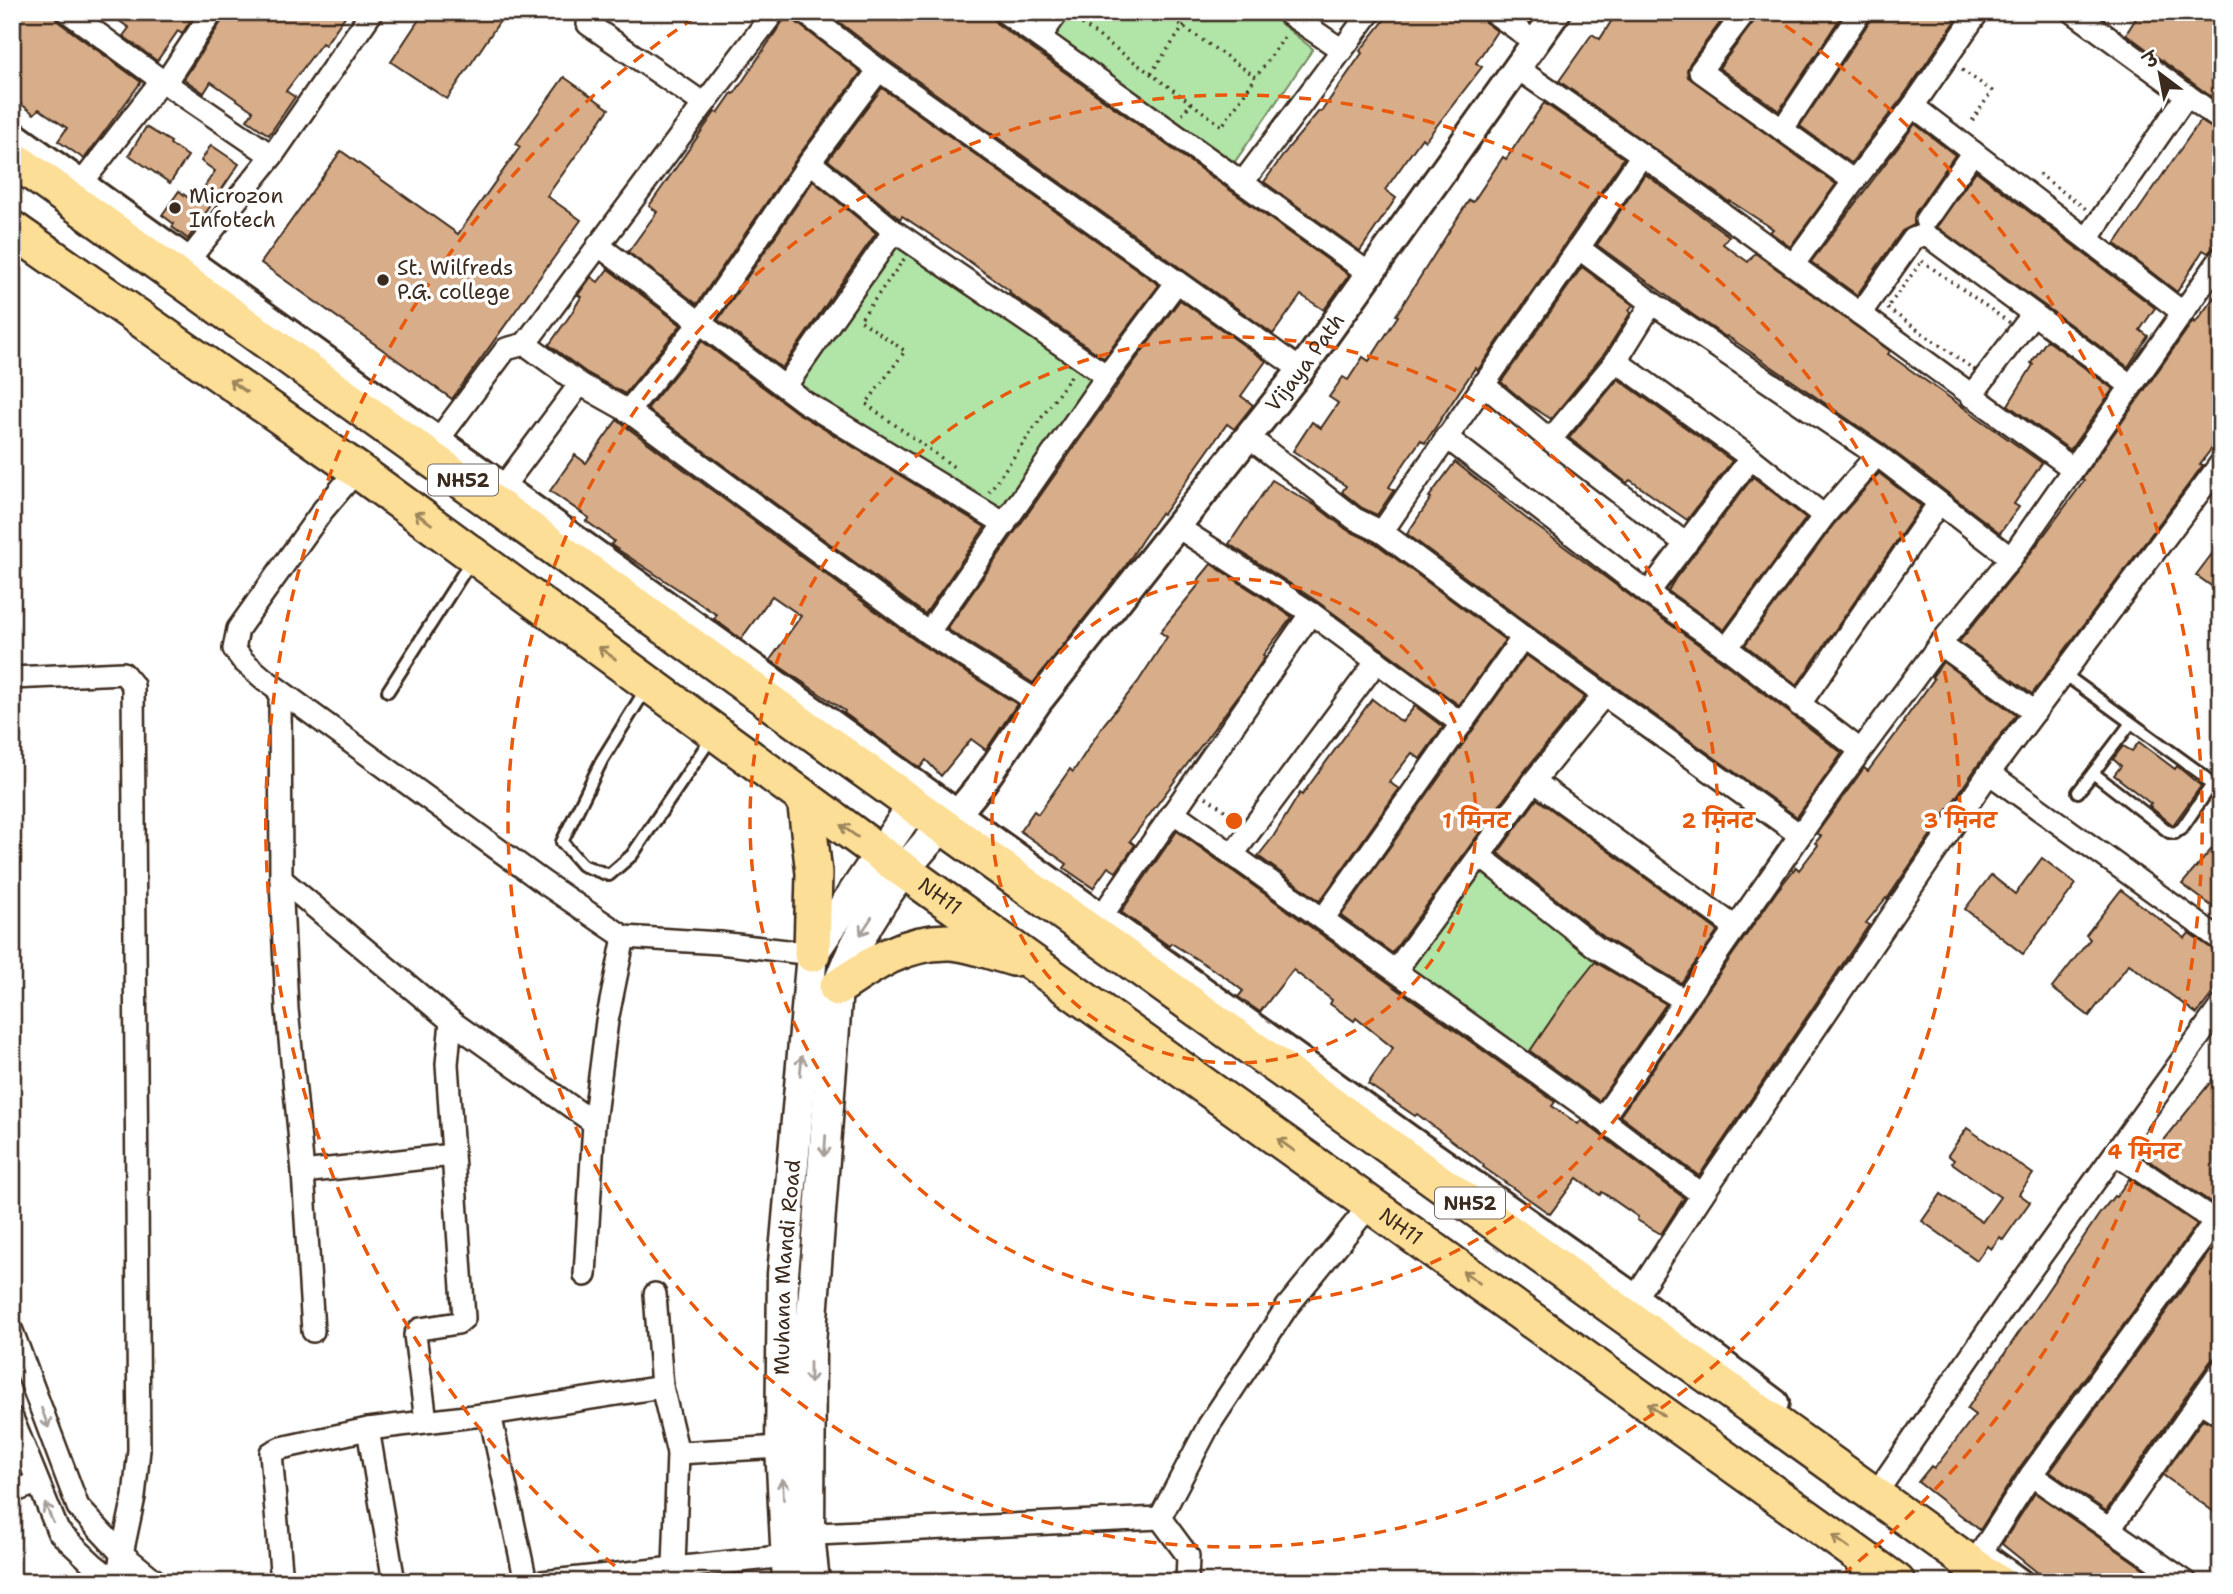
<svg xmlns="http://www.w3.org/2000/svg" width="2233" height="1594" font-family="'Shantell Sans','Playpen Sans Deva',sans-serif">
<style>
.green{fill:#b0e5a7;stroke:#768862;stroke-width:2}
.building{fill:#d8ad89;stroke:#3b2a1e;stroke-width:2}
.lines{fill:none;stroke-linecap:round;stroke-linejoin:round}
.service-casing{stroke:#3b2a1e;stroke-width:16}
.minor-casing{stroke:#3b2a1e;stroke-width:26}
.tertiary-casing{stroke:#3b2a1e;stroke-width:32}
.secondary-casing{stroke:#3b2a1e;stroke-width:35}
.trunk-casing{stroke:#3b2a1e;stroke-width:40}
.path{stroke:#3b2a1e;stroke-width:3.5;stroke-dasharray:2 5;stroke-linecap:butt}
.service{stroke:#fff;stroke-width:10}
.minor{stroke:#fff;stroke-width:21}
.tertiary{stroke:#fff;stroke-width:26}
.secondary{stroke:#fff;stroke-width:30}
.trunk{stroke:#fdde96;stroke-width:35}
.oneway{stroke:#9c845a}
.oneway2{stroke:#a79f9a}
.ring{fill:none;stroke:#e8590c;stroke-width:3.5;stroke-dasharray:12 9}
.poi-dot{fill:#3b2a1e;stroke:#fff;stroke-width:2.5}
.labels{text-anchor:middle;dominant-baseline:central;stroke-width:7;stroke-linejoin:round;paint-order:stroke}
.shield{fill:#fff;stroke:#766a62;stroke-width:2}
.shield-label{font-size:19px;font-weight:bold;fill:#3b2a1e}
.poi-label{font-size:21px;fill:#3b2a1e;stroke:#fff;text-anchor:start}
.street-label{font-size:21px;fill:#3b2a1e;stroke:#fff}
.centre{fill:#e8590c;stroke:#fff;stroke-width:3.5}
.ring-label{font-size:21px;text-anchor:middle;font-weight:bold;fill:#e8590c;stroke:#fff;stroke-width:7;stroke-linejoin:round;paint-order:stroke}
</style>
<rect width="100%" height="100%" fill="#fff"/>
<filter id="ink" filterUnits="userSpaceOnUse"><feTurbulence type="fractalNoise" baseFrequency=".0143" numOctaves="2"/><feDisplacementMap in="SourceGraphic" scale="14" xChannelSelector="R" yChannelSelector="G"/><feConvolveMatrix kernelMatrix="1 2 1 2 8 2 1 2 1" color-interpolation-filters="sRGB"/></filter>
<g filter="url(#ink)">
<g class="green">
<path d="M1064,12h202l47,37 -79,114 -187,-126z"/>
<path d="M894,231l213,145 -102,148 -220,-137z"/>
<path d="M1480,856l204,144 -82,119 -206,-149z"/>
</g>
<g class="building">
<path d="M12,12h38l10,11 81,59 -57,77 -26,-18 9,-13 -28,-19 -5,5 -22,-17z"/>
<path d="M107,12h89l-14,22 -4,-3 -21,30 -34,-25 6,-8z"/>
<path d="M225,12h123l-23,33 -3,-2 -36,48 9,6 -26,38 -22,-15 6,-9 -42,-29 -7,11 -20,-14 39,-60z"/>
<path d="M424,12h82l-59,87 -56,-37z"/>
<path d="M789,12h2l5,10 65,50 -62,83 -102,149 -69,-52 29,-40 -8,-6 66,-94 3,1 14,-20 2,1z"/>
<path d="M826,12h165l5,11 353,252 -25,35 -23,-15 -28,39 -386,-275z"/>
<path d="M1391,12h89l5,10 12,9 -21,32 6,4 -57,74 -3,-3 -37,52 11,8 -36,53 -96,-69 25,-35 30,-36 2,1 41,-59 -2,-2z"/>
<path d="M1617,12h111l-38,51 -3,7 1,7 148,107 -46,63 -20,-15 3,-3 -43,-28 -1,1 -170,-121 33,-47 8,5z"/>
<path d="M1758,12h86l-65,99 -60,-43 36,-48z"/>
<path d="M1873,12h89l-60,86 -51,65 -51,-37 71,-107z"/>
<path d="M2140,12h81v92l-95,-70z"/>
<path d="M564,77l45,32 -62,87 34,24 -129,179 -191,-136 80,-112 117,83 62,-87 -4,-3z"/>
<path d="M882,88l277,197 -55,73 -95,-65 1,-2 -19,-14 -36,-26 -53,-35 -2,3 -72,-59z"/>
<path d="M1544,103l80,55 -146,212 -3,-2 -50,75 -4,-3 -15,21 -17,26 5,3 -17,25 -15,-7 -20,-16 4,-6 -53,-35 19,-29 9,6 17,-25 -9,-6 14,-20 5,3 15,-23 6,4 29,-45 -2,-1 73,-115 4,2 30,-45 3,2z"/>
<path d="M2200,121l21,12v112l-6,1 -7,7 -5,-3 -26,42 -62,-48z"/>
<path d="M1915,124l40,31 -40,58 -1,12 -12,6 -45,64 -46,-33z"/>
<path d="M146,127l25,15 -1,2 18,12 -18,27 -41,-28z"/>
<path d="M211,145l28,19 -51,75 -16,-12 2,-3 -12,-9 17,-24 15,11 21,-31 -14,-10z"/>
<path d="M1976,171l179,137 -15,22 8,6 -20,31 -191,-140z"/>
<path d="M1645,174l84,62 -6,8 25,18 7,-9 135,98 -2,3 154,109 -28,41 5,3 -19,26 -116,-89 -157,-108 -1,1 -33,-22 -96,-70z"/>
<path d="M813,181l63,52 -94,135 -64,-48z"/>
<path d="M1582,267l51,38 -4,5 2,2 -26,41 -54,66 -25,-16 -25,-21z"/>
<path d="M608,269l73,56 -56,69 -38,-21 -38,-28 22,-31 10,-17 -3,-2 13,-18 7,5z"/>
<path d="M2221,288v143l-9,11 3,2 -15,20 3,1 -171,229 -73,-52 62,-76 63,-85 -2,-2 111,-158 2,2z"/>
<path d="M1180,300l86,61 -25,35 12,9 -19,24 -7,-5 -64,90 -2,-1 -19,27 -17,27 -92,116 -86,-54 179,-256z"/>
<path d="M2047,340l66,49 -43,61 -62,-45 25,-40 -2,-2z"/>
<path d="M702,341l94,71 189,115 -60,87 -278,-205z"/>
<path d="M1618,379l114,82 -45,59 -57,-40 -3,3 -58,-45z"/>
<path d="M617,420l303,224 97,60 -31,46 -15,-11 -30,37 -15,-16 -6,8 -76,-55 1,-2 -75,-51 31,-44 -29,-20 -31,43 -27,-20 3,-4 -106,-70 3,-4 -28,-20 3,-3 -39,-27 25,-36 11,8z"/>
<path d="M1455,462l72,57 113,84 79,56 123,94 -45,64 -266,-191 -124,-92 24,-36 -2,-1z"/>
<path d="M1879,473l42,33 -124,179 -52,-40 89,-121z"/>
<path d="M1753,477l53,41 -82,112 -56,-39 7,-12z"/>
<path d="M1272,480l44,26 31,24 28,13 130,97 -46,65 -141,-103 -89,-58z"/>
<path d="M2221,542v51l-25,-18z"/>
<path d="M1211,564l81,53 -29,38 2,2 -24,35 -111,149 5,4 -19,27 -8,-5 -15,21 -29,-20 3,-4 -47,-33 14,-20 4,3 32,-45 3,3 31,-48 34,-42 29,-45 -7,-5 41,-50 -3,-2z"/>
<path d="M1526,655l59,42 -62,76 -131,180 -51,-37z"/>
<path d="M1943,662l73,53 -38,50 -91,134 -1,-1 -20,25 3,2 -170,251 -79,-60 157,-225 19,-24 3,3 19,-25 -3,-2 6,-7 -4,-3 47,-65 4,3 36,-48 -1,-1 31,-43 -2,-2z"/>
<path d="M1372,699l30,23 13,-16 28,21 -23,32 -8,-6 -23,29 10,7 -79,112 -62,-45 15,-19 27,-44 2,2z"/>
<path d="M2139,742l36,27 2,-3 24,20 -28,39 -24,-19 2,-2 -37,-29 7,-9 -8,-7 10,-13 9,5z"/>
<path d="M1537,799l181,132 -37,52 -77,-46 -106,-84z"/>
<path d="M1177,831l378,271 -3,4 26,18 3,-4 103,78 -23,36 -24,-14 1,-3 -36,-25 -2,3 -23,-17 -27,36 -67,-47 1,-2 -67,-51 -2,2 -47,-32 25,-36 -37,-30 -2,3 -24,-17 2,-4 -39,-30 -33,42 -22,-15 5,-6 -18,-14 -54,-34 -2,3 -48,-34z"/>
<path d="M2221,838v75l-39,-29z"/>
<path d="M2042,858l34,26 -53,70 -58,-45 26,-34 24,19z"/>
<path d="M2121,890l64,48 4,-5 32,22v27l-24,32 -68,-50 -40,52 -37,-28 38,-49 -4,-4z"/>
<path d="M1595,962l71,42 -67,97 -69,-50 34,-50z"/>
<path d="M2221,1069v131l-9,3 -64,-43z"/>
<path d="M1967,1128l66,46 -14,20 11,8 -27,38 -3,-3 -9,12 -4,-3 -10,14 -55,-39 19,-27 41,28 18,-25 -48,-34 2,-3 -6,-5z"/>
<path d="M2129,1179l68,45 -177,243 -40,63 -62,-48 13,-16 3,3 41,-54 -8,-6 133,-196 14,-17 2,1z"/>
<path d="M2210,1251l11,8v93l-11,10 -104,149 -56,-39z"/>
<path d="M2203,1419l18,9v89l-58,-42z"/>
<path d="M2035,1493l128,89h-110l-15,-9 -36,-29z"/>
</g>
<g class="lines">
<g class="service-casing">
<g id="service">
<path d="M2064,674l139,101 8,11 -29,42 -7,5 -6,-1 -76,-59 38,-50"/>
<path d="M646,689l-44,71 -40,82 20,23 27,10 23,-20 80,-118"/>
<path d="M388,691l83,-130"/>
<path d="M2078,792l15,-19"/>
</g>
</g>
<g class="minor-casing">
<g id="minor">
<path d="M68,12l97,71 107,73"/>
<path d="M804,12l75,58 422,300"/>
<path d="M1004,12l366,262"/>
<path d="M1286,12l56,38 28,-38"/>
<path d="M1493,12l42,30"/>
<path d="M1745,12l-45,59 154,110"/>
<path d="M2073,12l148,108"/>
<path d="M1040,37l18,-25"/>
<path d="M1517,68l125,87 430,313"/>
<path d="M165,83l47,-71"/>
<path d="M704,104l70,-92"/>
<path d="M1913,106l65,-94"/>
<path d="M1782,130l78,-118"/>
<path d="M810,162l84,69 213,145"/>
<path d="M1243,182l99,-132"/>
<path d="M81,184l80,-103"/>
<path d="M1926,220l47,-68"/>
<path d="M2087,239l100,-144"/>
<path d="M598,245l205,156 202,123"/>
<path d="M1580,249l72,54 225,152 134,103"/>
<path d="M1793,265l61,-84 59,-75 269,206"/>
<path d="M178,273l94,-117 100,-144"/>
<path d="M1860,314l53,-75 10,-4 9,4 198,146"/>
<path d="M525,344l55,40 48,27 300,222 110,69"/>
<path d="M1616,361l135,97 73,58"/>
<path d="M1483,384l67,56 136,104"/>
<path d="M785,387l109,-156"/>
<path d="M1971,396l62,-82"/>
<path d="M628,411l72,-88 110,-161 69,-92"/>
<path d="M1247,436l108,83 27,13 141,105 277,198"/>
<path d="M1446,437l202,156 79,55 133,102"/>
<path d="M438,440l68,-91 19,-5 179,-240 -116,-80 8,-12"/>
<path d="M1550,440l66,-79 36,-58"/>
<path d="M357,470l-34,40 -85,119 -4,20 9,12 21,18 279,203 81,55 96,6 92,11"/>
<path d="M503,487l77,-103"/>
<path d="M1176,526l135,87 151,111"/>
<path d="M1382,532c86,-127 175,-250 260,-377"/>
<path d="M1648,593l103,-135"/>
<path d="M928,633l179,-257 70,-94"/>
<path d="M1940,644l95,68"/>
<path d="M1727,648l97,-132 53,-61"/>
<path d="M12,678l111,-5 10,12 6,765 -5,47 -18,85"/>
<path d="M280,691l1,188 6,130 16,163 10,159"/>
<path d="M1799,705l140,-202"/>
<path d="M1989,773l232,167"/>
<path d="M1534,781l201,146"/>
<path d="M1173,812l429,307 100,76"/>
<path d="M1233,854l144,-193"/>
<path d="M1480,856l117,92 87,52"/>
<path d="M281,879l170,142 -4,43 17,254 -6,5 -38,6 -5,6 11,86"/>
<path d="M1101,917l210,-304"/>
<path d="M1323,919l200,-282"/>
<path d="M1396,970l138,-189 70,-86"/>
<path d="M451,1021l143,102"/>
<path d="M1602,1119l231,-331 107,-144 71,-86 210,-300"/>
<path d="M2116,1154l99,67"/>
<path d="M303,1172l149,-17"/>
<path d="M585,1275l9,-152 13,-102 17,-84"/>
<path d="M655,1294l7,93 16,66 -4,114"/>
<path d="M1635,1298l67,-103 287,-422 232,-310"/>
<path d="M12,1331l66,176 43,46 36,29"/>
<path d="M2199,1401l22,14"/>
<path d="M490,1414l36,168"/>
<path d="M12,1418l46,113 35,33 23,18"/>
<path d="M368,1429l26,153"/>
<path d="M678,1453l103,-6"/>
<path d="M2031,1475l155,107"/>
<path d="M1883,1483l129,-187 209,-290"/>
<path d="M12,1492l25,-9"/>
<path d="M2110,1529l111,-159"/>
<path d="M795,1535l365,-17"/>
<path d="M1980,1554l51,-79 190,-262"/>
<path d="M282,1582l-11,-129 10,-5 87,-19 122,-15 172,-27"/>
<path d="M542,1582l245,-26"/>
<path d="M1187,1582l1,-26 -28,-38 49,-93 78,-118 83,-102"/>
</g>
</g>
<g class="tertiary-casing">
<g id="tertiary">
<path d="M12,134l1396,1004 227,160 140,105"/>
<path id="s1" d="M945,824l12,-10 27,-33 54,-79 263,-332 256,-358"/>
<path d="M1983,1556l36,26"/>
</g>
</g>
<g class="secondary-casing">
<g id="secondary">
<path id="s2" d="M788,1582l-7,-135 2,-173 29,-320 102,-150"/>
<path d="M814,1582l-5,-48 1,-190 27,-356c22,-60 62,-118 107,-163"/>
</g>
</g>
<g class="trunk-casing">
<g id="trunk">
<path d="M12,158l1984,1424"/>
<path id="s3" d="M12,229l345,241 524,384 1016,728"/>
<path d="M805,798l9,75 -2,81"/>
<path d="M837,988c35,-24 68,-47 113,-46 21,1 44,11 64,16"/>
</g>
</g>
<g class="path">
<path d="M1089,12l-7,12 109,79 -9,12"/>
<path d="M1162,12l94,65 30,-42"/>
<path d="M1259,12l8,6"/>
<path d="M1962,70l30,21 -22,33"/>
<path d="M1151,73l43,-61"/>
<path d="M1191,103l31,23 34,-49"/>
<path d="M2039,174l47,35"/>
<path d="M904,259l-44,61 45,31 -39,53 88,63"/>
<path d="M1922,261l91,64 -34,48 -92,-65z"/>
<path d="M989,492l82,-116"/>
<path d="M1206,797l31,22"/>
</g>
<use href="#service" class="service"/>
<use href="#minor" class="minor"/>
<use href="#tertiary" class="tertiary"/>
<use href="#secondary" class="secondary"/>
<use href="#trunk" class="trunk"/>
</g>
<defs><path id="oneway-shaft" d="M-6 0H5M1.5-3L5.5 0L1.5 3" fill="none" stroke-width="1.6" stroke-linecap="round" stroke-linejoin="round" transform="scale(1.75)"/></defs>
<g class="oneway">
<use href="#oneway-shaft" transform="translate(238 386) rotate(-145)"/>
<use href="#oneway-shaft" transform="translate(423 518) rotate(-144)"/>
<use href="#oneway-shaft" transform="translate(607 653) rotate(-144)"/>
<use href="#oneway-shaft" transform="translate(849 831) rotate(-144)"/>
<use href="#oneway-shaft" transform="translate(1286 1145) rotate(-144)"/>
<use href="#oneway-shaft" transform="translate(1471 1277) rotate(-144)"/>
<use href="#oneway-shaft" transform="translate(1656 1410) rotate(-144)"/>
<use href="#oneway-shaft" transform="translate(1841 1542) rotate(-144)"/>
</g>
<g class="oneway2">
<use href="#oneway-shaft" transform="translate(866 926) rotate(123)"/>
<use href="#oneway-shaft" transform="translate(801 1066) rotate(-85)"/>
<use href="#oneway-shaft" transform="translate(825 1146) rotate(94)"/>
<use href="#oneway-shaft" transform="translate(810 1373) rotate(90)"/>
<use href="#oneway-shaft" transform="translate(45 1418) rotate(70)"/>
<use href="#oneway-shaft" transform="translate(783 1489) rotate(-93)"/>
<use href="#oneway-shaft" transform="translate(49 1513) rotate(-113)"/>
</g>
</g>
<g class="ring">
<circle cx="1234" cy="821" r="242"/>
<circle cx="1234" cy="821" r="484"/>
<circle cx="1234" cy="821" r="726"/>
<path d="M631 1579A968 968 0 0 1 700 14M1768 14A968 968 0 0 1 1837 1579"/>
</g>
<g class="poi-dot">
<circle cx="175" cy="208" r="7"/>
<circle cx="383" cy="280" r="7"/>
</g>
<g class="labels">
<g class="shield">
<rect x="428" y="464.5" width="70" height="31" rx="5"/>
<rect x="1435" y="1187.5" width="70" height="31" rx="5"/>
</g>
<g class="shield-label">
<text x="463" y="480">NH52</text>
<text x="1470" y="1203">NH52</text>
</g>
<g class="poi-label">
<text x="189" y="196">Microzon<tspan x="189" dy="24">Infotech</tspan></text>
<text x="397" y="268">St. Wilfreds<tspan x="397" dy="24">P.G. college</tspan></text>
</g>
<g class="street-label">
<text stroke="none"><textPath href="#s1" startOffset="586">Vijaya Path</textPath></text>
<text stroke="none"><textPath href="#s3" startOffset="1143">NH11</textPath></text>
<text stroke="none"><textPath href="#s3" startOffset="1710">NH11</textPath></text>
<text stroke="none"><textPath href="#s2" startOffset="315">Muhana Mandi Road</textPath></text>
</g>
</g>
<circle cx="1234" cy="821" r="10" class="centre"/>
<g class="ring-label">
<text x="1476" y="828">1 मिनट</text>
<text x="1718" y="828">2 मिनट</text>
<text x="1960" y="828">3 मिनट</text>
<text x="2144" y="1159">4 मिनट</text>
</g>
<rect width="2233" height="1594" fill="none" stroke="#fff" stroke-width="42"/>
<rect x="21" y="21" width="2191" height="1552" fill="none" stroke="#3b2a1e" stroke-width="2.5" filter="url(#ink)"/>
<g transform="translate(2160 74) rotate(328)" stroke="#ffffff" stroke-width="5" paint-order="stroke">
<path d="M0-5L12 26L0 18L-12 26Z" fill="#3b2a1e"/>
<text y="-10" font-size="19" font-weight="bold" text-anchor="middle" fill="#3b2a1e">उ</text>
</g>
</svg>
